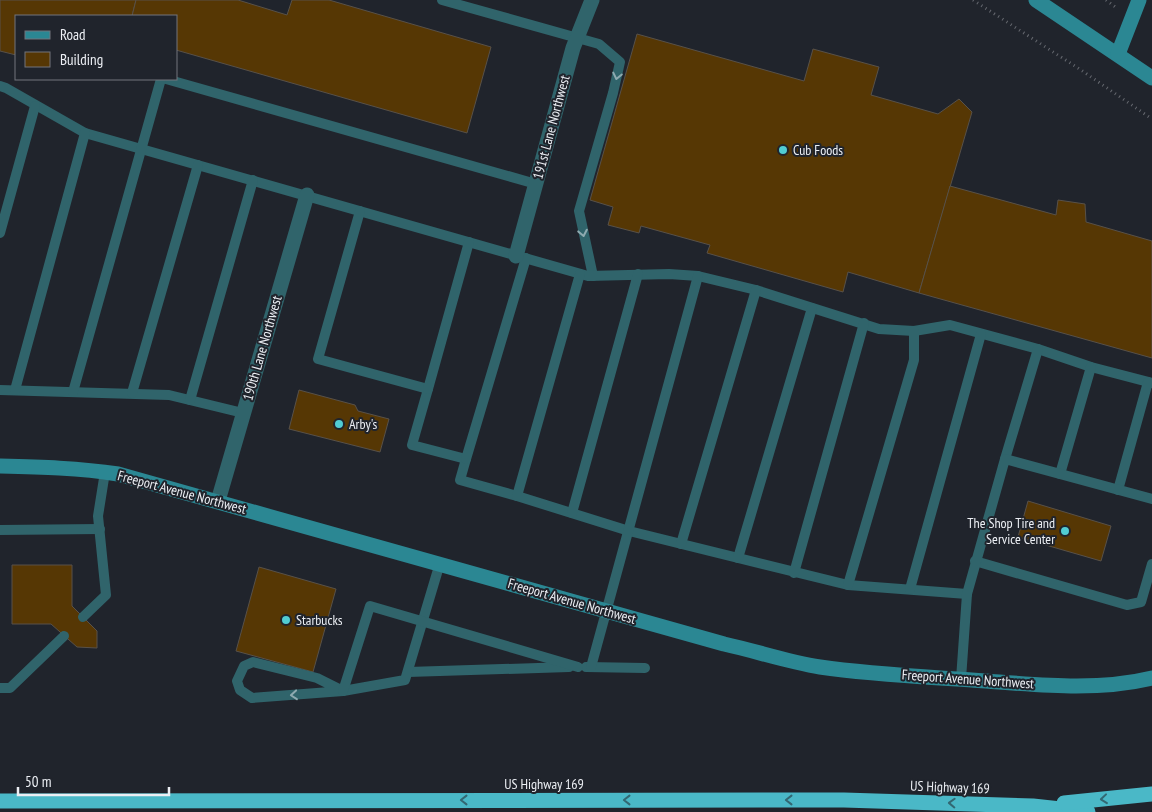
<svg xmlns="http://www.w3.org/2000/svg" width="1152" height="812" font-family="'PT Sans Narrow',sans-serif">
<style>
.building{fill:#563704;stroke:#585149}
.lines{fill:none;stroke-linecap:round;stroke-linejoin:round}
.path{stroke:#666970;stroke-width:3;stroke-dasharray:1 4;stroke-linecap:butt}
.lane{stroke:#30646b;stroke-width:10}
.street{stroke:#30646b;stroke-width:15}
.secondary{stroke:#2b8793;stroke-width:15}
.highway{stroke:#4ab8c7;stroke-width:15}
.oneway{stroke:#8eaab0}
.oneway2{stroke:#336772}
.poi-dot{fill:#51ccd3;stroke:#20242c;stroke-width:2}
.labels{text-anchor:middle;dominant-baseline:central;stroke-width:4;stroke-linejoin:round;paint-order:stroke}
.street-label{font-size:14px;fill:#eceff4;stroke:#20242c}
.poi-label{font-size:14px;fill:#eceff4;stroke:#20242c;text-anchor:start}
</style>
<rect width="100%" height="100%" fill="#20242c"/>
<g class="building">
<path d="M0,0h136l-4,16h-116v39l-16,-4z"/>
<path d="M136,0h102l49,15 5,-15h37l162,47 -24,86 -291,-83v-34h-44z"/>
<path d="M637,34l167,47 9,-32 66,18 -8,28 67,19 21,-15 13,13 -53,181 -71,-21 -5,20 -136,-39 3,-8 -69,-19 -2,7 -31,-8 5,-18 -23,-7z"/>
<path d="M950,186l106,29 2,-15 27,4 1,18 66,19v117l-233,-65z"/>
<path d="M299,390l56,15 3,6 31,8 -9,33 -91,-23z"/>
<path d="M1028,501l83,25 -10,35 -83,-24z"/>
<path d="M12,565h60v41l25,25v17l-20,-1 -26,-23h-39z"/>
<path d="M259,567l77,22 -23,83 -77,-21z"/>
</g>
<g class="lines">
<g class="path">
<path d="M973,0l108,70 71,49"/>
<path d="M1106,0l12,9"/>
</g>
<g class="lane">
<path d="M442,0l157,44 21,18 -7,31 -34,118 14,65"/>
<path d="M166,79l370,105"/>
<path d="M0,86l6,2 79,45 503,143 81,-2 29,2 58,14 123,39 35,2 36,-6 88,24 53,18 61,16"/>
<path d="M360,211l-42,148 110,30 -16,56 54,14 -6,21 57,16"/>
<path d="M0,233l35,-127"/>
<path d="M580,274l-63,222 112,35 219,54 119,9"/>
<path d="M428,389l41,-147"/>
<path d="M0,390l169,5 74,18"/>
<path d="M15,390l70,-257"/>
<path d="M73,392l88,-313"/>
<path d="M132,393l66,-228"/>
<path d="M190,400l63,-220"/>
<path d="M466,459l60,-201"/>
<path d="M1005,459l33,-110"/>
<path d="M1060,474l31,-107"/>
<path d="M1118,490l30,-108"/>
<path d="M572,513l66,-239"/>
<path d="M0,530l100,-1"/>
<path d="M681,544l75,-254"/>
<path d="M738,558l74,-250"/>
<path d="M975,561l152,44 14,-3 11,-38"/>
<path d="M794,573l70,-250"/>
<path d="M848,585l66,-225v-29"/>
<path d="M910,589l71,-255"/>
<path d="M83,617l23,-22 -8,-79 7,-44"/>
<path d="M586,667l59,1"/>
<path d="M591,667l107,-391"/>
<path d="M408,672l161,-5"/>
<path d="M961,679l6,-85 38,-135 147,40"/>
<path d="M0,688h10l54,-52"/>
<path d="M343,691l-26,-13 -64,-16 -9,4 -7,15 3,9 12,8 91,-7 62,-11 35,-117"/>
<path d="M343,691l27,-85 208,61"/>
</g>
<g class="street">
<path d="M516,256l57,-208 19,-48"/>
<path d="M218,501l89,-306"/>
</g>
<g class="secondary">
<path d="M1036,0l116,78"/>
<path d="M1118,54l21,-54"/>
<path d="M0,466c40,1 79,2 118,8l606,170c32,7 64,18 96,23 55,8 111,10 166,14 54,4 113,10 166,-3"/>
</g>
<g class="highway">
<path d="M0,801l844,-1 189,6 55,6"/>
<path d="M1064,803l88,-9"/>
</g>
</g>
<defs><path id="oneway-chevron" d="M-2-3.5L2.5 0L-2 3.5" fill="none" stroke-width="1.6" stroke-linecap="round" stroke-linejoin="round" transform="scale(1.25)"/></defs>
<g class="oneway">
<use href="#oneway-chevron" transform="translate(617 76) rotate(102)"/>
<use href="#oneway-chevron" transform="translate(583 233) rotate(79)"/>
<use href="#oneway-chevron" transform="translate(294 695) rotate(175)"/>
</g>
<g class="oneway2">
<use href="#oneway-chevron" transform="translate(1104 799) rotate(174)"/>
<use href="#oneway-chevron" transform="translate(464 800) rotate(-180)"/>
<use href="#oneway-chevron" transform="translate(627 800) rotate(-180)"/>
<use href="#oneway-chevron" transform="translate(789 800) rotate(-180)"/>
<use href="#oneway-chevron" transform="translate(952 803) rotate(-178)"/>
</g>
<g class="poi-dot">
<circle cx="783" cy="150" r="5"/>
<circle cx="339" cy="424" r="5"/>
<circle cx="1065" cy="531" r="5"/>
<circle cx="286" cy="620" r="5"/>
</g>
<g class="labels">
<g class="street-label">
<text transform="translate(551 127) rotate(-75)">191st Lane Northwest</text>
<text transform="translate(262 348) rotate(-74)">190th Lane Northwest</text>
<text transform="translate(182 492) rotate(15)">Freeport Avenue Northwest</text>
<text transform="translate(572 601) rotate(16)">Freeport Avenue Northwest</text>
<text transform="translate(968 679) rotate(4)">Freeport Avenue Northwest</text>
<text x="544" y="784">US Highway 169</text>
<text transform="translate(950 787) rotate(2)">US Highway 169</text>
</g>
<g class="poi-label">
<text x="793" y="150">Cub Foods</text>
<text x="349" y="424">Arby's</text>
<text x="1055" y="523" text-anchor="end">The Shop Tire and<tspan x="1055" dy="16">Service Center</tspan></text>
<text x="296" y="620">Starbucks</text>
</g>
</g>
<rect x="15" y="15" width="162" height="65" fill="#20242c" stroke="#72757c"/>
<rect x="25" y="31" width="25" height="8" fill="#2b8793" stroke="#72757c"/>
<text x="60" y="40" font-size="15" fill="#eceff4">Road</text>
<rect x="25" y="52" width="25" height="15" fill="#563704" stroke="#72757c"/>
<text x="60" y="65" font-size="15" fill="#eceff4">Building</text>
<path d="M18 787v8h151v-8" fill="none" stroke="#eceff4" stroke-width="2.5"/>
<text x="25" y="787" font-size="15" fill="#eceff4" stroke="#20242c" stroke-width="4" paint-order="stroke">50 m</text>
</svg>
